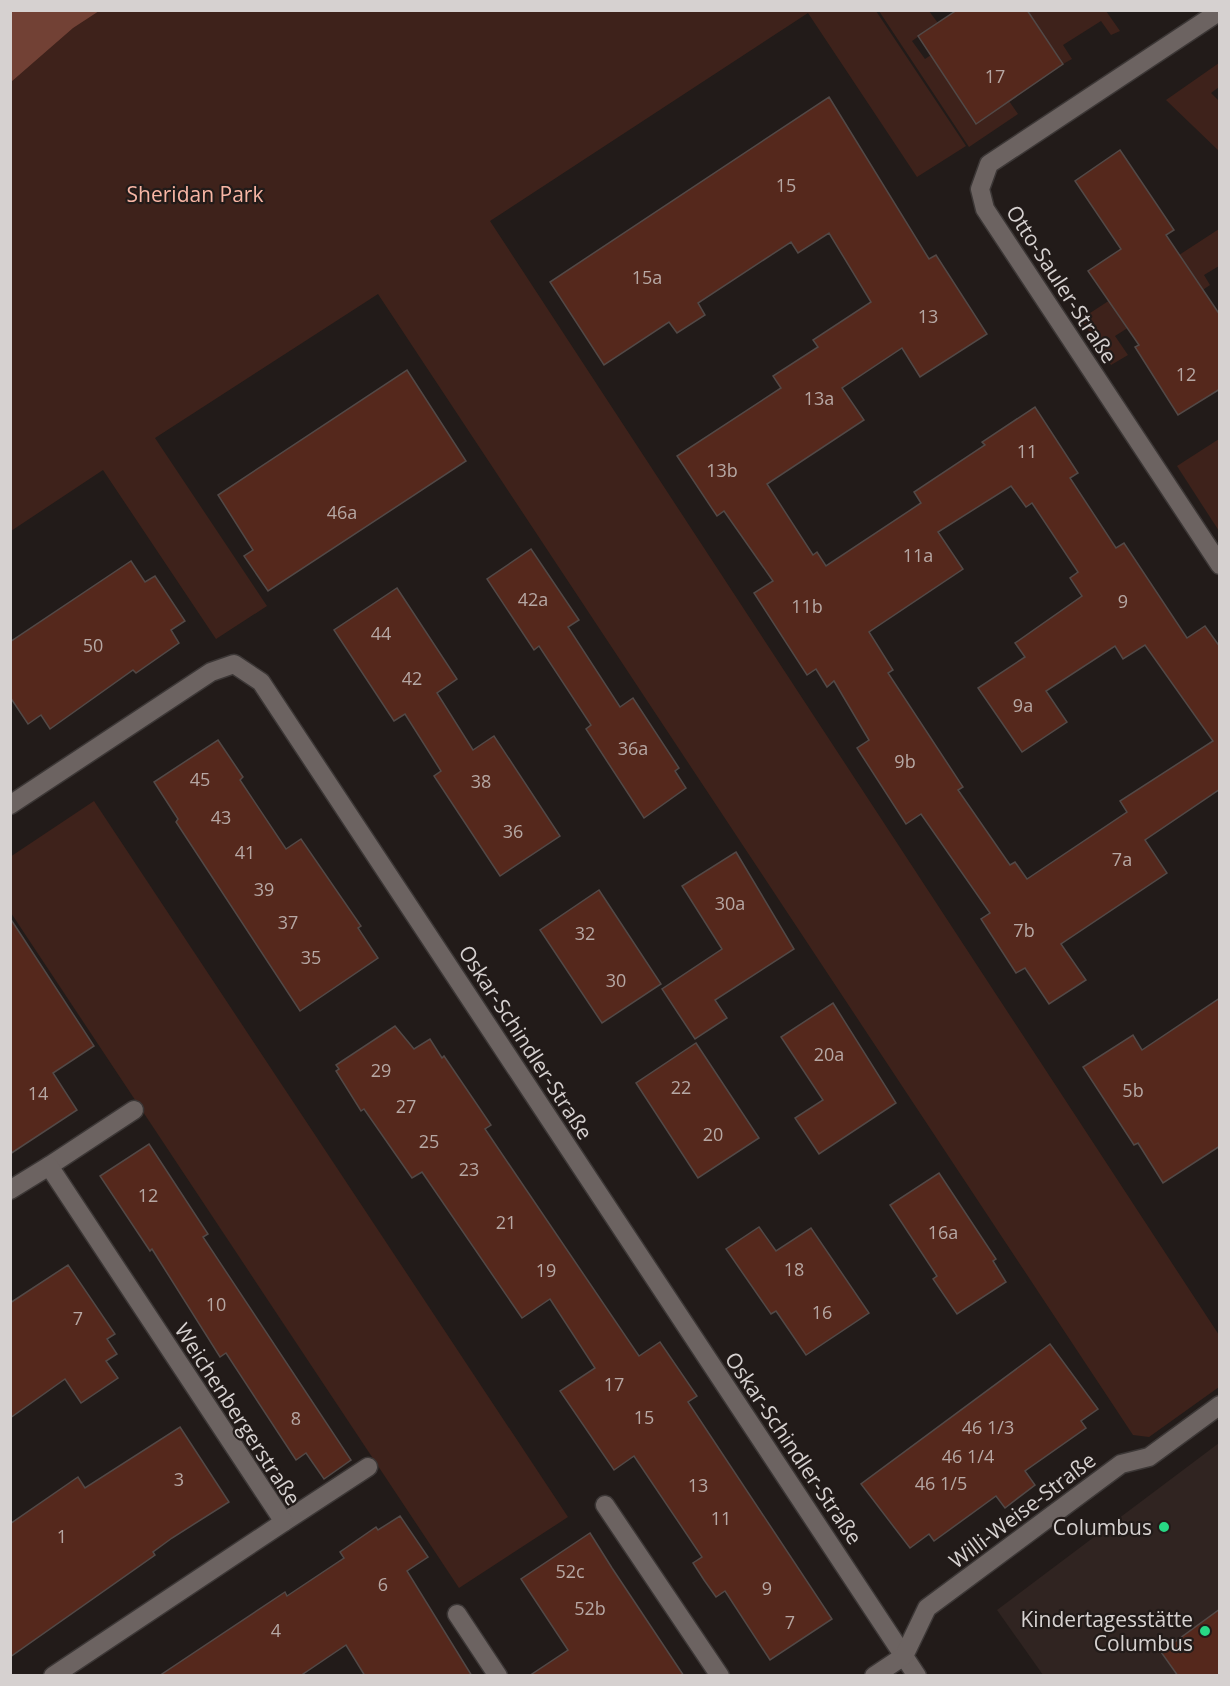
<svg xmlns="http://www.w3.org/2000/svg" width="1230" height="1686" font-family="'Open Sans',sans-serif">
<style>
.built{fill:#302421}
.green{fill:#3e221b}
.forest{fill:#724135}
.building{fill:#55281c;stroke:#524947;stroke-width:1.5;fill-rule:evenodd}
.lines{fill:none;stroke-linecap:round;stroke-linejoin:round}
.lane-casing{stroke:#3c3736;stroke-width:21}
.street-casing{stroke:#3c3736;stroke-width:21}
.lane{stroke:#6c6361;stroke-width:18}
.street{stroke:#6c6361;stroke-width:18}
.poi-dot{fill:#28d885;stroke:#221b19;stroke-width:2}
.labels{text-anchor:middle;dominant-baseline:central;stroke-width:4.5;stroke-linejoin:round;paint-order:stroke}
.number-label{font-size:18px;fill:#b6a7a3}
.park-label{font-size:21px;fill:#f8b6a5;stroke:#221b19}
.street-label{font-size:21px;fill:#d6d1d0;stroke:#221b19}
.poi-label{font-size:21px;fill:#d6d1d0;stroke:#221b19;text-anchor:end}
</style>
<rect width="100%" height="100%" fill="#221b19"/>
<path class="built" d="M1219,1443v232h-176l-46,-65z"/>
<g class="green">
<path d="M11,11h865l90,135 -49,31 -109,-164 -318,208 729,1114v52l-70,50 -16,-2 -755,-1141 -223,144 112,168 -51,33 -113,-169 -92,61z"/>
<path d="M879,11h50l9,12 -26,18 13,18 6,-4 44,69 34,-23 9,13 -49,33z"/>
<path d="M1027,11h79l14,20 -9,4 -10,-14 -38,24 9,14 -9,5z"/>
<path d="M1219,63v24l-8,6 8,8v50l-53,-51z"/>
<path d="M1219,229v37l-15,9 6,10 -25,17 -37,13 -33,21 13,19 -17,10 -28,-43 4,-7z"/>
<path d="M1219,439v92l-42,-65z"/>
<path d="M94,801l474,716 -109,71 -448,-675 -1,-56z"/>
</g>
<path class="forest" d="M11,10h88v1l-26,17 -62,54z"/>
<g class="building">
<path d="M957,10h70l36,54 -87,60 -58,-88z"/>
<path d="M829,97l100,162 7,-4 51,79 -67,43 -18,-29 -60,40 22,32 -97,64 46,71 4,-3 9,14 95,-63 -7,-11 71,-47 -3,-3 53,-35 43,66 -8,5 46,70 8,-5 63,95 18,-12 15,21v142l-75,51 22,33 -106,71 25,36 -37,24 -24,-36 -9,5 -35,-54 9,-6 -69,-99 -15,10 -49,-76 12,-8 -35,-59 -7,6 -11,-18 -9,6 -53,-82 19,-12 -49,-70 -7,5 -40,-60 104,-68 -8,-12 45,-29 -5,-7 58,-38 -42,-69 -31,20 -7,-11 -93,61 7,12 -28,18 -8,-11 -65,43 -54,-83zM1011,486l15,21 6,-4 46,69 -8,6 12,18 -67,47 10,14 -47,31 44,64 45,-30 -21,-31 69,-45 8,13 22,-14 68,96 -93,60 7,11 -100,67 -12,-17 -5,3 -52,-75 5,-3 -75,-114 5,-3 -24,-38 94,-63 -25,-37z"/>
<path d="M1120,150l54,80 -8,5 54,80v74l-42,26 -43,-68 4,-2 -51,-74 33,-22 -46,-68z"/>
<path d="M407,370l59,91 -198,130 -24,-35 9,-6 -35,-55z"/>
<path d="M531,549l48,71 -11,7 52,80 13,-9 46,70 -4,3 11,17 -42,30 -58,-89 5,-4 -52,-79 -5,4 -47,-71z"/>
<path d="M131,561l14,21 10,-6 30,45 -14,9 8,13 -43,30 -3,-3 -83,59 -9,-14 -13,9 -18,-27v-55z"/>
<path d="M397,588l60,91 -20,14 36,57 21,-14 66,100 -60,40 -66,-100 7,-5 -36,-57 -11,7 -60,-91z"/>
<path d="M218,740l25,37 -3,3 46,69 15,-10 60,87 -3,2 20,30 -78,53 -124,-189 2,-3 -24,-37z"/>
<path d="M736,852l58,97 -79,51 12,18 -32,21 -33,-50 60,-40 -40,-63z"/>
<path d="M599,890l62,94 -59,39 -62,-93z"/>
<path d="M10,918l84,128 -41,27 24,37 -67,44z"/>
<path d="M1220,998v148l-57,37 -25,-40 -4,2 -51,-78 50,-32 9,15z"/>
<path d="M833,1003l63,100 -77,51 -24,-36 28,-18 -42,-63z"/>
<path d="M395,1026l19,23 16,-10 12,19 2,-2 47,69 -6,4 154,227 21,-14 37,54 -9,6 144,217 -62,41 -45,-69 -9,6 -12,-17 -11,-17 9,-6 -68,-101 -20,14 -54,-79 35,-23 -45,-69 -28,19 -100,-146 -10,6 -48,-69 -3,2 -25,-40 3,-2 -3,-4z"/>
<path d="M696,1043l63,95 -61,40 -62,-95z"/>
<path d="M149,1144l59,90 -5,3 148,223 -27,19 -18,-26 -10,7 -70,-107 -6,4 -68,-108 -2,2 -50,-75z"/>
<path d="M939,1173l57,86 -3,2 13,21 -49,32 -24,-35 4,-3 -47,-71z"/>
<path d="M759,1227l17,24 35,-23 58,85 -63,42 -30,-44 -5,3 -45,-65z"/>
<path d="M68,1265l47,69 -8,5 10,15 -11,7 12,17 -37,25 -16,-24 -55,39v-115z"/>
<path d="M1050,1344l48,65 -17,12 5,7 -61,43 10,14 -30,23 -9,-12 -62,45 -5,-7 -19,14 -49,-64z"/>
<path d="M180,1427l49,75 -57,36 -19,14 2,3 -145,102v-133l68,-47 7,11z"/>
<path d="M400,1516l28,41 -21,14 65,105h-107l-19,-31 -46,31h-141l126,-84 2,4 57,-38 -4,-6 36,-25 2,3z"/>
<path d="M590,1533l22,35 72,108h-155l39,-26 -47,-71z"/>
<path d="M1220,1609v67h-42l-17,-24z"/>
</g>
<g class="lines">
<g class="lane-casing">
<g id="lane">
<path d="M49,1166l85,-56"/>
<path d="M605,1505l115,171"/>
<path d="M284,1522l84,-55"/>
<path d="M457,1614l41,62"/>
</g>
</g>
<g class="street-casing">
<g id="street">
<path d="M1220,11l-231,153 -9,25 5,20 235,356"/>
<path d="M10,805l201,-133 23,-8 27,18 656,994"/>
<path d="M10,1190l39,-24 235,356 -231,154"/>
<path d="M874,1676l30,-20 23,-48 194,-144 28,-7 71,-52"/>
</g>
</g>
<use href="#lane" class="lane"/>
<use href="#street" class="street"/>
</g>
<g class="poi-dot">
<circle cx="1164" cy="1527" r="6"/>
<circle cx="1205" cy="1631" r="6"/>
</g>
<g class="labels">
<g class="number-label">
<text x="995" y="76">17</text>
<text x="786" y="185">15</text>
<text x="647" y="277">15a</text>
<text x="928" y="316">13</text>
<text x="1186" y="374">12</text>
<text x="819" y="398">13a</text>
<text x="1027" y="451">11</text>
<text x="722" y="470">13b</text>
<text x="342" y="512">46a</text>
<text x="918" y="555">11a</text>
<text x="533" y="599">42a</text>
<text x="1123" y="601">9</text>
<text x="807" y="606">11b</text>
<text x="381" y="633">44</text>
<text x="93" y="645">50</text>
<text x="412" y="678">42</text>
<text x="1023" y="705">9a</text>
<text x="633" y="748">36a</text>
<text x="905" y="761">9b</text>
<text x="200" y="779">45</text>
<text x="481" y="781">38</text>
<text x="221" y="817">43</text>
<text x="513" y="831">36</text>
<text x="245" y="852">41</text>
<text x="1122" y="859">7a</text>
<text x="264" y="889">39</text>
<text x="730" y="903">30a</text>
<text x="288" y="922">37</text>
<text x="1024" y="930">7b</text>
<text x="585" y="933">32</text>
<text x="311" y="957">35</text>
<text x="616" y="980">30</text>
<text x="829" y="1054">20a</text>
<text x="381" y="1070">29</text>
<text x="681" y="1087">22</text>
<text x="1133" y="1090">5b</text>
<text x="38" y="1093">14</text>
<text x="406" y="1106">27</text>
<text x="713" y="1134">20</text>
<text x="429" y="1141">25</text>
<text x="469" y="1169">23</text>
<text x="148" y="1195">12</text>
<text x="506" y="1222">21</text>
<text x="943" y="1232">16a</text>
<text x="794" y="1269">18</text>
<text x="546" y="1270">19</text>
<text x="216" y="1304">10</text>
<text x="822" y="1312">16</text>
<text x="78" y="1318">7</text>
<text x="614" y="1384">17</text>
<text x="644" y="1417">15</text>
<text x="296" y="1418">8</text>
<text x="988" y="1427">46 1/3</text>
<text x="968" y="1456">46 1/4</text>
<text x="179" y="1479">3</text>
<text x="941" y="1483">46 1/5</text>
<text x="698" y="1485">13</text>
<text x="721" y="1518">11</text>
<text x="62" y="1536">1</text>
<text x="570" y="1571">52c</text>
<text x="383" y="1584">6</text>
<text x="767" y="1588">9</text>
<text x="590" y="1608">52b</text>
<text x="790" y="1622">7</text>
<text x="276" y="1630">4</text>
</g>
<g class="park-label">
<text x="195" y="194">Sheridan Park</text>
</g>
<g class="street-label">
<text transform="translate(1062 284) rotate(57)">Otto-Sauler-Straße</text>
<text transform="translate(526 1042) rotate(57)">Oskar-Schindler-Straße</text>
<text transform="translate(238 1414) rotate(57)">Weichenbergerstraße</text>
<text transform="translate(794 1448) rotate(56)">Oskar-Schindler-Straße</text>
<text transform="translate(1022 1510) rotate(-37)">Willi-Weise-Straße</text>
</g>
<g class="poi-label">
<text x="1152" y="1527">Columbus</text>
<text x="1193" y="1619">Kindertagesstätte<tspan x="1193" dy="24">Columbus</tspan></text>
</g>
</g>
<rect width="1230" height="1686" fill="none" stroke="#d6d1d0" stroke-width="24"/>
</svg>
